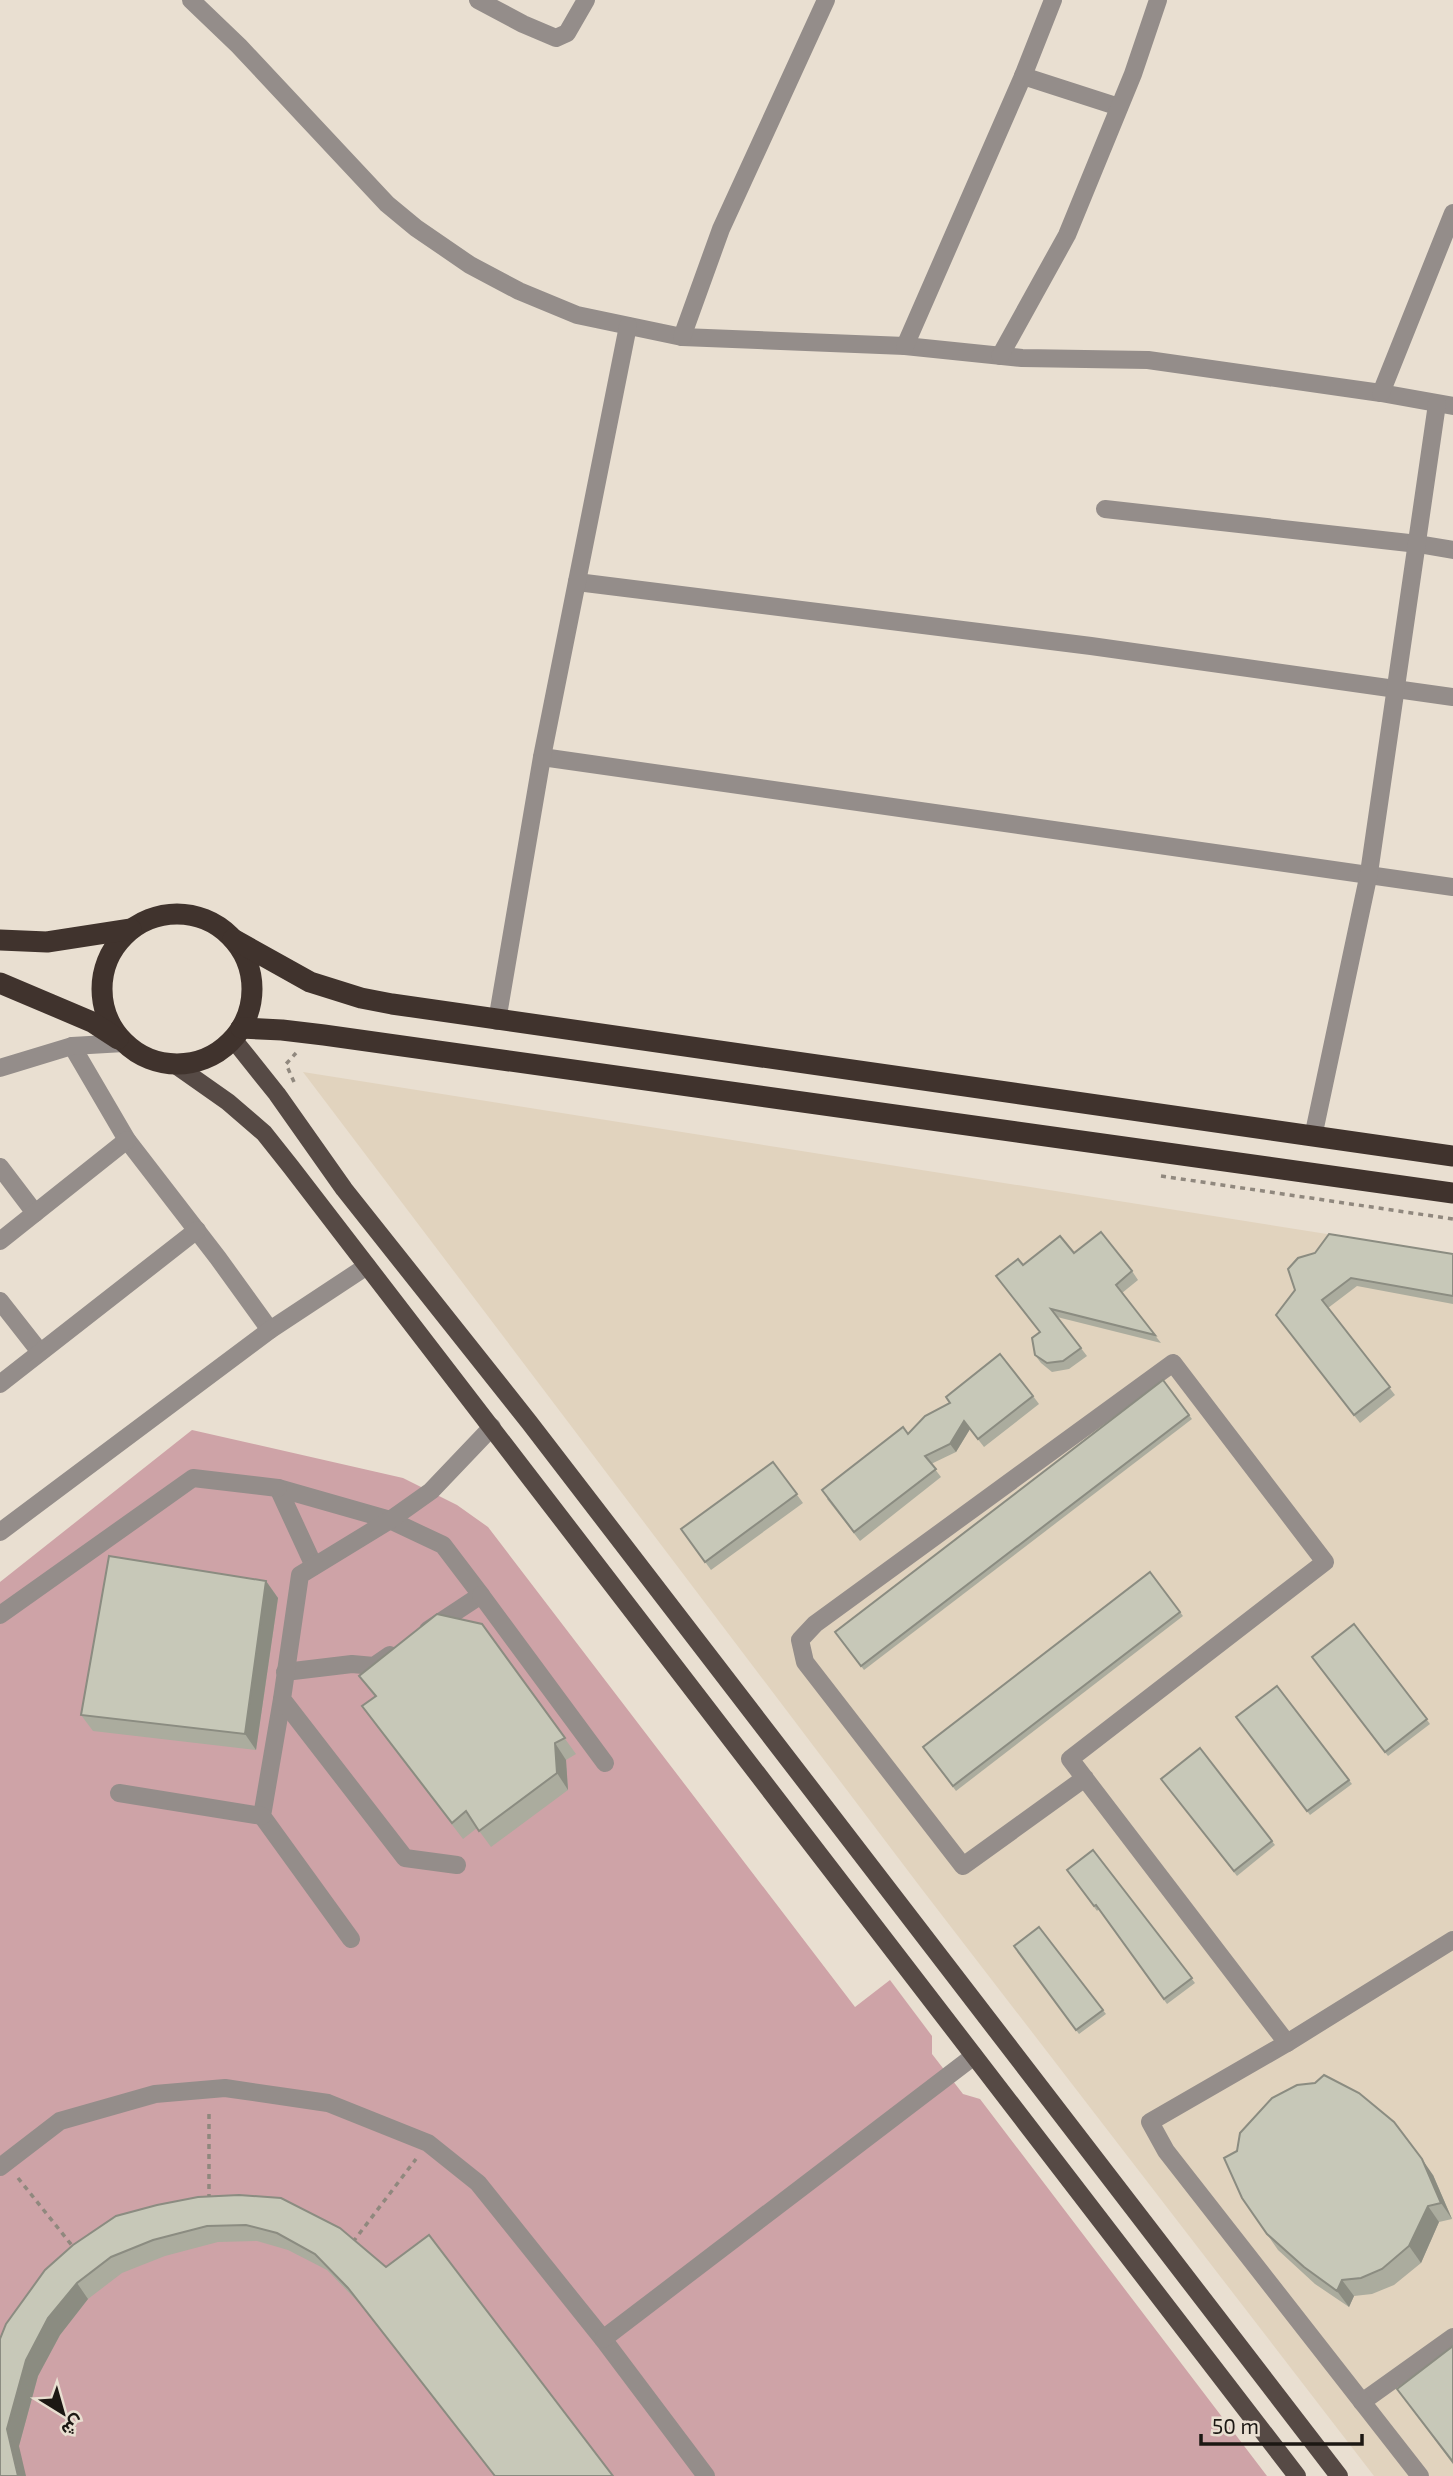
<svg xmlns="http://www.w3.org/2000/svg" width="1453" height="2476" font-family="'Exo 2',Vazirmatn,sans-serif">
<style>
.built{fill:#e1d3be}
.pitch{fill:#cea3a7}
.lines{fill:none;stroke-linecap:round;stroke-linejoin:round}
.path{stroke:#90887e;stroke-width:3.5;stroke-dasharray:5 5;stroke-linecap:butt}
.minor{stroke:#948d8a;stroke-width:18}
.major{stroke:#564a45;stroke-width:18}
.highway{stroke:#40332d;stroke-width:21}
.wall{fill:#abac9e}
.shaded-wall{fill:#8b8c81}
.building{fill:#c7c8b8;stroke:#8b8c81;stroke-width:2}
</style>
<rect width="100%" height="100%" fill="#e9dfd1"/>
<path class="built" d="M303,1072l1150,182v1222h-79l-453,-588z"/>
<path class="pitch" d="M192,1430l211,48 54,27 31,22 367,480 35,-27 42,56v18l31,40 17,5 287,377h-1267v-894z"/>
<g class="lines">
<g class="path">
<path d="M294,1082l-8,-18 10,-11"/>
<path d="M1161,1176l292,43"/>
<path d="M18,2178l56,70"/>
<path d="M209,2199v-90"/>
<path d="M353,2242l63,-83"/>
</g>
<g class="minor">
<path d="M191,0l48,46 148,158 29,24 54,37 49,26 58,24 105,22 223,9 117,12 126,2 233,33 72,13"/>
<path d="M478,0l45,24 33,14 11,-5 19,-33"/>
<path d="M1023,76l96,31"/>
<path d="M682,337l39,-108 105,-229"/>
<path d="M905,346l118,-270 30,-76"/>
<path d="M1000,356l67,-121 66,-161 25,-74"/>
<path d="M1381,393l72,-180"/>
<path d="M1105,509l313,35 35,6"/>
<path d="M577,582l514,64 362,51"/>
<path d="M542,757l911,130"/>
<path d="M497,1021l45,-264 86,-431"/>
<path d="M72,1046l55,94 91,118 52,72"/>
<path d="M0,1068l72,-22 52,-3"/>
<path d="M1313,1137l56,-264 68,-469"/>
<path d="M0,1167l35,46"/>
<path d="M0,1241l127,-101"/>
<path d="M0,1301l40,51"/>
<path d="M0,1384l197,-154"/>
<path d="M0,1532l270,-202 97,-64"/>
<path d="M314,1566l-36,-78 112,32 53,25 38,50 -53,35"/>
<path d="M481,1595l124,168"/>
<path d="M0,1615l193,-137 85,10"/>
<path d="M285,1672l67,-8 22,2 16,-11"/>
<path d="M282,1699l-20,117 89,123"/>
<path d="M1085,1778l-122,88 -158,-204 -5,-22 15,-16 358,-261 152,199 -255,197 217,284"/>
<path d="M119,1793l143,23"/>
<path d="M457,1865l-52,-7 -123,-159 18,-124 90,-55 41,-29 61,-64"/>
<path d="M0,2167l60,-46 95,-27 70,-6 103,15 100,40 50,40 125,156 103,137"/>
<path d="M603,2339l371,-283"/>
<path d="M1362,2402l91,-65"/>
<path d="M1420,2476l-254,-325 -16,-29 137,-79 166,-103"/>
</g>
<g class="major">
<path d="M233,1039l44,55 67,95 185,233 810,1054"/>
<path d="M174,1064l54,38 36,31 27,34 1006,1309"/>
</g>
<g class="highway">
<circle cx="177" cy="989" r="75"/>
<path d="M233,939l77,43 51,16 31,6 1061,152"/>
<path d="M0,940l47,2 84,-13"/>
<path d="M0,983l92,39 26,17"/>
<path d="M241,1028l41,2 42,5 1129,158"/>
</g>
</g>
<g class="wall">
<path d="M1074,1253l58,18 6,9 -16,13 39,50 -104,-26 30,39 -18,13 -17,3 -11,-9 -6,-8 5,-22 -17,-68z"/>
<path d="M1453,1254v50l-96,-18 -29,22 67,87 -35,28 -78,-100 13,-33z"/>
<path d="M1163,1380l29,39 -328,251 -29,-38z"/>
<path d="M1033,1396l6,8 -55,43 -14,-18 -14,23 -25,12 10,13 -81,64 -33,-42 81,-65z"/>
<path d="M773,1462l30,41 -92,67 -30,-41z"/>
<path d="M1150,1572l33,44 -227,175 -33,-44z"/>
<path d="M266,1581l12,17 -22,152 -163,-19 -12,-16z"/>
<path d="M482,1624l94,130 -10,6 2,30 -77,57 -14,-19 -14,11 -89,-116 -12,-17 13,-9 -16,-21z"/>
<path d="M1354,1624l76,100 -42,32 -76,-99z"/>
<path d="M1277,1686l75,98 -42,31 -74,-98z"/>
<path d="M1200,1748l75,97 -38,31 -76,-97z"/>
<path d="M1093,1850l102,133 -28,21 -68,-95 -2,2 -30,-41z"/>
<path d="M1039,1927l67,87 -27,20 -65,-88z"/>
<path d="M1237,2151l196,24 19,44 -13,3 -18,41 -27,22 -22,9 -18,2 -5,11 -34,-23 -37,-34 -36,-52z"/>
<path d="M116,2216l224,12 273,248h-119l-134,-172 -33,-34 -39,-20 -31,-9 -39,1 -53,14 -43,17 -34,26 -28,36 -22,41 -19,70 -19,30v-137z"/>
<path d="M1453,2346v118l-56,-75z"/>
</g>
<g class="shaded-wall">
<path d="M964,1421l6,8 -14,23 -6,-8z"/>
<path d="M266,1581l12,17 -22,152 -11,-16z"/>
<path d="M555,1743l11,17 2,30 -11,-17z"/>
<path d="M1422,2159l11,16 19,44 -11,-16z"/>
<path d="M1428,2206l11,16 -18,41 -12,-17z"/>
<path d="M1342,2280l12,16 -5,11 -12,-16z"/>
<path d="M77,2283l11,16 -28,36 -22,41 -19,70 7,30h-8l-11,-47 19,-69 22,-42z"/>
</g>
<g class="building">
<path d="M1101,1232l31,39 -16,14 39,50 -104,-26 30,39 -18,13 -16,2 -12,-8 -3,-17 8,-6 -44,-56 22,-17 5,6 37,-29 14,17z"/>
<path d="M1329,1234l124,20v42l-102,-18 -29,22 68,87 -36,28 -78,-100 19,-25 -7,-21 10,-11 17,-5z"/>
<path d="M1000,1354l33,42 -55,43 -14,-18 -14,23 -25,12 11,13 -82,63 -32,-42 81,-63 5,7 17,-18 25,-13 -4,-6z"/>
<path d="M1163,1380l26,35 -328,251 -26,-34z"/>
<path d="M773,1462l24,32 -92,68 -24,-33z"/>
<path d="M109,1556l157,25 -21,153 -164,-19z"/>
<path d="M1150,1572l30,40 -227,174 -30,-39z"/>
<path d="M437,1614l45,10 83,114 -10,5 2,30 -78,58 -13,-20 -14,12 -90,-117 14,-10 -17,-20z"/>
<path d="M1354,1624l73,95 -42,33 -73,-95z"/>
<path d="M1277,1686l72,94 -42,31 -71,-94z"/>
<path d="M1200,1748l72,93 -38,30 -73,-92z"/>
<path d="M1093,1850l99,128 -28,21 -68,-94 -2,1 -27,-36z"/>
<path d="M1039,1927l64,83 -27,20 -62,-84z"/>
<path d="M1324,2075l35,18 35,29 28,37 19,44 -13,3 -19,40 -27,23 -21,9 -19,2 -5,11 -33,-24 -37,-33 -25,-36 -18,-40 13,-7 3,-18 32,-35 25,-13 18,-2z"/>
<path d="M239,2195l42,3 59,30 46,39 43,-32 184,241h-118l-147,-188 -33,-34 -38,-21 -31,-8 -39,1 -54,14 -42,17 -34,26 -29,35 -22,42 -19,69 11,47h-18v-137l6,-15 39,-54 28,-25 43,-29 41,-11 41,-8z"/>
<path d="M1453,2346v116l-56,-73z"/>
</g>
<g transform="translate(63 2413) rotate(143)" stroke="#e9dfd1" stroke-width="5" paint-order="stroke">
<path d="M0-5L12 26L0 18L-12 26Z" fill="#1c1813"/>
<text y="-10" font-size="19" font-weight="bold" text-anchor="middle" fill="#1c1813">ش</text>
</g>
<path d="M1201 2434v10h161v-10" fill="none" stroke="#1c1813" stroke-width="3.5"/>
<text x="1212" y="2434" font-size="21" fill="#1c1813" stroke="#e9dfd1" stroke-width="5" paint-order="stroke">50 m</text>
</svg>
